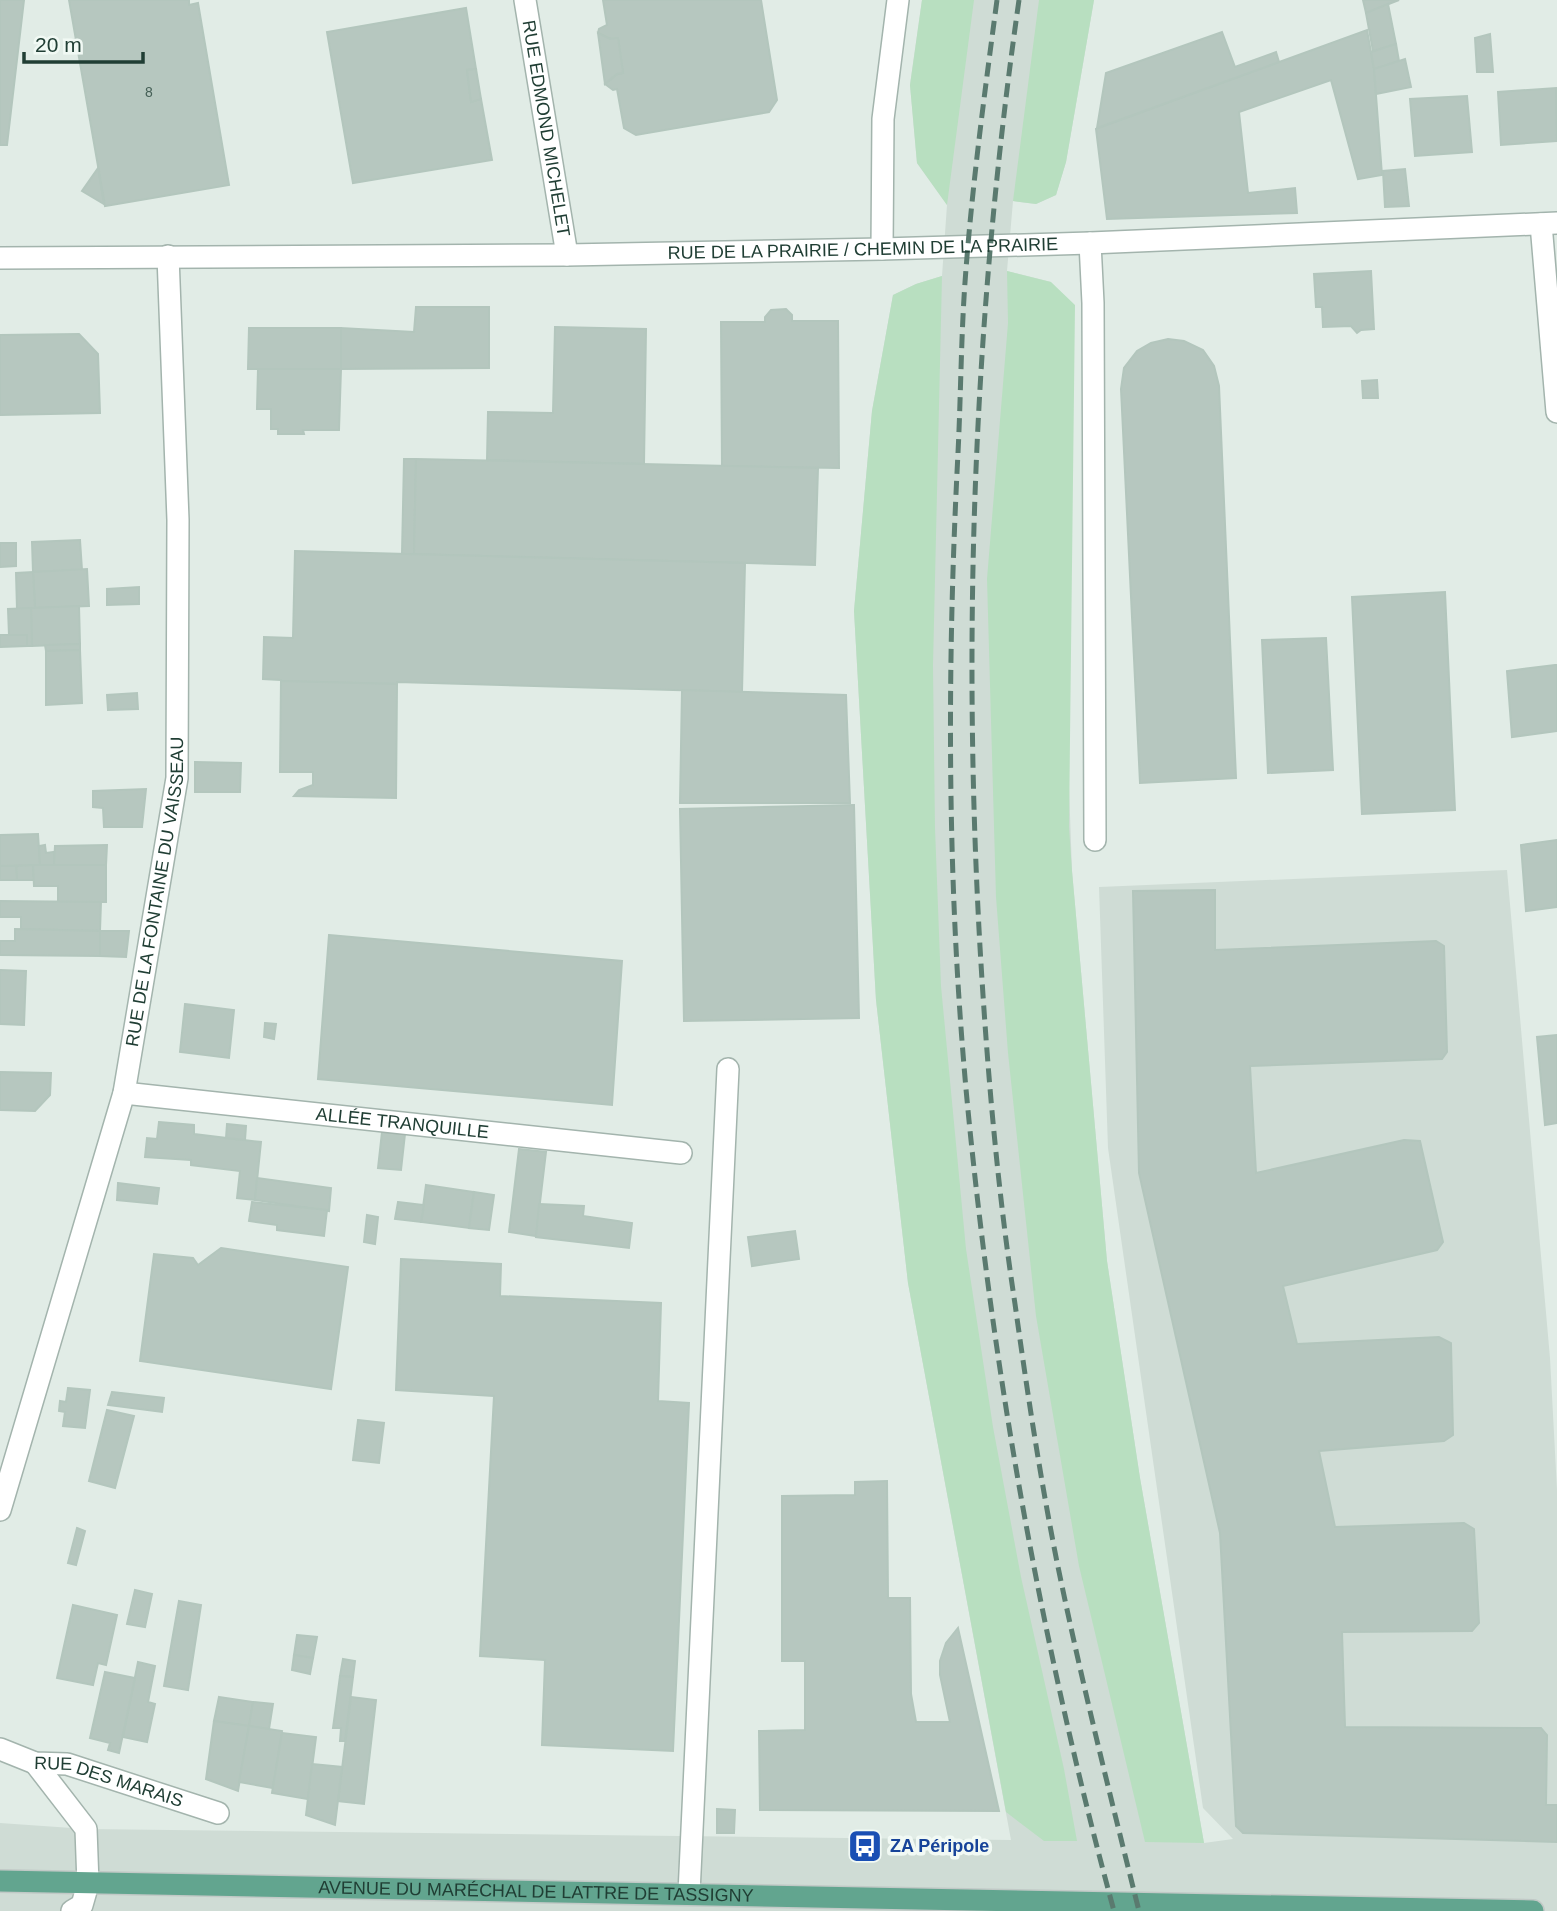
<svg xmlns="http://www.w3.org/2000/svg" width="1557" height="1911" font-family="Helvetica,sans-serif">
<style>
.built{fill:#cfdcd5}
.green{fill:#b8dfc0}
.building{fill:#b6c7bf;stroke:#b3c6bd;stroke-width:2}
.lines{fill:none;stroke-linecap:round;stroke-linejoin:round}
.minor-casing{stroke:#a3b4ad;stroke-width:24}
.major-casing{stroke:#c1c9c6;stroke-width:24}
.minor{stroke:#fff;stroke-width:21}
.major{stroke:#62a58f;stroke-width:21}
.rail{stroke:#5a7a6f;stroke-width:5;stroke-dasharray:14 7;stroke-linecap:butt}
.labels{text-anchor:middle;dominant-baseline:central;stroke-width:7;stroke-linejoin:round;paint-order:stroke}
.number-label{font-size:14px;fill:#466057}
.street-label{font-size:18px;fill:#203e34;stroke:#f1f9f4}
.transit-label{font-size:18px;font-weight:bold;fill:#164399;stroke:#f1f9f4;text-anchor:start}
</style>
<rect width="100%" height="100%" fill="#e1ece6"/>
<path class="built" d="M922,0h172l-28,162 -10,33 -20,9 -23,-3 -6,70 44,11 21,589 35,390 33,217 64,365 29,-4 -30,-31 -95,-660 -9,-261 408,-17 43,488 7,132v421h-1557v-88l86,6 925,11 -103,-557 -32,-283 -22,-389 18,-200 21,-116 23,-11 26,-8 5,-71 -30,-42 -7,-78z"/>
<g class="green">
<path d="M922,0h52l-27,205 -30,-42 -7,-78z"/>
<path d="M1039,0h55l-28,162 -10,33 -20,9 -23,-3z"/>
<path d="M1007,271l44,11 24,23 -6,522 3,44 35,390 33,217 64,365 -59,-1 -66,-276 -43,-250 -28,-263 -12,-156 -9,-318 21,-256z"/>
<path d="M942,276l-9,390 2,162 6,158 25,263 27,178 28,150 43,192 13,72h-33l-38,-29 -98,-529 -32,-283 -22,-389 18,-200 21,-116 23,-11z"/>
</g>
<g class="building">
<path d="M0,0h24l-17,145h-7z"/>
<path d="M69,0h120v5l9,-2 31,182 -124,21z"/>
<path d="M603,0h158l16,100 -8,12 -133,23 -12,-7 -7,-39 -4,1 -8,-6 12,-10 6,-1 -5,-35 -8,1 -12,-6 1,-4 8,-4z"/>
<path d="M1363,0h36l-33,13z"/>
<path d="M1388,4l8,40 -23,7 -7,-38z"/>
<path d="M466,8l10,61 -9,1 4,32 10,-3 11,61 -139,23 -26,-151z"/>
<path d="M1367,30l7,39 8,106 -24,4 -27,-99 -92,32 9,81 47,-5 2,25 -190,6 -11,-90z"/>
<path d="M1222,32l13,35 41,-15 3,10 -182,66 9,-55z"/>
<path d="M598,33l12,6 8,-1 5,35 -6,1 -12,10z"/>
<path d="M1490,34l3,38h-16l-2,-34z"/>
<path d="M1396,44l3,17 -25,8 -3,-17z"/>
<path d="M1405,59l6,28 -35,7 -2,-25z"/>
<path d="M476,69l5,30 -10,3 -4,-32z"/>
<path d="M1556,88l1,53 -56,4 -3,-53z"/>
<path d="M1467,96l5,56 -57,4 -5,-57z"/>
<path d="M98,168l6,36 -22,-13z"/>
<path d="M1405,169l4,37 -24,1 -2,-36z"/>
<path d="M1371,271l3,58 -13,1 -4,3 -6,-7 -28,1 -1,-20h-6l-2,-33z"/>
<path d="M416,307h73v61l-148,1v-41l73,4z"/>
<path d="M786,309l6,6v6h46l1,147 -117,-2 -1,-144h44v-5l6,-7z"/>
<path d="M555,327l91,2 -2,135 -157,-4 1,-48 65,1z"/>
<path d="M249,328h92v41h-93z"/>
<path d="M79,334l19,20 2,59 -100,2v-80z"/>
<path d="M1168,339l16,2 19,9 11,16 5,20 17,392 -96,5 -19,-394 3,-21 13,-17 14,-8z"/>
<path d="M258,369h83l-2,61h-36l1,4h-26v-5h-7v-20h-14z"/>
<path d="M1377,380l1,18h-15l-1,-17z"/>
<path d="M404,459h12l-2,95h-12z"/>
<path d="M416,459l402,9 -3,97 -401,-11z"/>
<path d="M80,540l2,30 -49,2 -1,-30z"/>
<path d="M0,543h16v23l-16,1z"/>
<path d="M295,551l450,12 -3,129 -345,-10v2l-116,-3v-1l-18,-1 1,-42 29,1z"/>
<path d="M87,569l2,37 -54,2 -2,-36z"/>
<path d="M33,572l2,36 -18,1 -1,-36z"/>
<path d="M139,587v17l-32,1v-16z"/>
<path d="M1445,592l10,218 -93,4 -10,-217z"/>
<path d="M79,606l1,38 -48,2 -1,-38z"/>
<path d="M31,608l1,38h-5v-11h-18l-1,-26z"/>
<path d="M0,635h27v11l-27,1z"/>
<path d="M1326,638l7,132 -65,3 -6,-133z"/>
<path d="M80,644v6l-34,1 -1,-6z"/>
<path d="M80,650l2,53 -36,2v-54z"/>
<path d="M1555,665h2v66l-45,6 -5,-66z"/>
<path d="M281,681l116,3 -1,114 -102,-2 5,-6 14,-5v-13h-33z"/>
<path d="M682,690l164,5 4,108h-170z"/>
<path d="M137,693l1,16 -30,1 -1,-15z"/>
<path d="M195,762l46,1 -1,29h-45z"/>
<path d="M146,789l-4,38h-38l-1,-19 -10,-1v-16z"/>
<path d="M854,805l5,213 -175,3 -4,-212z"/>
<path d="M38,834l2,31 -40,1v-31z"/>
<path d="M1557,840v67l-31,4 -5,-66z"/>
<path d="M45,845l1,8 8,-1v13h-14l-1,-19z"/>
<path d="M107,845l-1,20h-52l1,-19z"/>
<path d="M33,865l1,15h-17l-1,-14z"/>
<path d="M33,865h73v37h-48v-16h-24z"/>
<path d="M0,866h16l1,14h-17z"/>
<path d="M1215,890v60l221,-9 8,5 3,106 -5,7 -192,7 6,107 148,-33 16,1 23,101 -6,8 -154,36 14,58 142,-7 12,6 2,92 -9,6 -125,10 16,76 129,-4 10,6 5,94 -7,8 -130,1 3,95 196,1 6,7 -1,70h11v37l-314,-9 -7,-7 -16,-293 -81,-360 -6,-282z"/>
<path d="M0,901l101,1 -1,29 -79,-2v-12h-21z"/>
<path d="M15,929l85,2v25l-100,-1v-14h15z"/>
<path d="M100,931h29l-3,26 -26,-1z"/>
<path d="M329,935l293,26 -10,144 -294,-26z"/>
<path d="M0,970l26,1 -2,54 -24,-1z"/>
<path d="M185,1004l49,6 -5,48 -49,-6z"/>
<path d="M265,1023l11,1 -2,15 -10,-2z"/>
<path d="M1557,1035v88l-12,2 -8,-88z"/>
<path d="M0,1072l51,1 -1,22 -15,16 -35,-1z"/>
<path d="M159,1122l35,3v9l67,8 -6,58 -18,-2 3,-27 -49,-6v-5l-46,-3 2,-19 10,1z"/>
<path d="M227,1124l19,2 -1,14 -19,-2z"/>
<path d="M382,1132l23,2 -4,36 -23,-2z"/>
<path d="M519,1149l27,3 -10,84 -27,-4z"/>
<path d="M257,1178l74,10 -2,23 -74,-11z"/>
<path d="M118,1183l41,5 -2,16 -40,-4z"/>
<path d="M426,1185l48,7 -5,36 -48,-6z"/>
<path d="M474,1192l20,3 -5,35 -20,-2z"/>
<path d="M252,1202l75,8 -3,26 -47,-6v-5l-28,-4z"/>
<path d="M398,1202l26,3 -3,17 -26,-3z"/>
<path d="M539,1204l45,2 -1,10 49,7 -3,25 -93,-11z"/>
<path d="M367,1215l11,2 -3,27 -11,-2z"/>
<path d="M795,1231l4,28 -47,7 -4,-29z"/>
<path d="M221,1248l127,19 -17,122 -191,-28 14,-107 39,4 5,7z"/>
<path d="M401,1259l100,5 -1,32 161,7 -3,98 31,2 -16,348 -131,-6 3,-85 -65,-4 14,-260 -98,-6z"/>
<path d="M68,1388l22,2 -5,38 -22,-2 2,-14 -6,-1 1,-10 6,1z"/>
<path d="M112,1392l52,6 -2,14 -54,-7z"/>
<path d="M107,1410l27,6 -19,72 -26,-7z"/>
<path d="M358,1420l26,3 -5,40 -26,-3z"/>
<path d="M887,1481l1,117h22l1,96 5,28h34l-10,-47v-14l6,-18 12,-15 41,183 -239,-1 -1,-79 46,-1v-69h-23v-165l73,-1v-13z"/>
<path d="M77,1528l8,3 -9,34 -8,-2z"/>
<path d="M135,1590l17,4 -7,33 -18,-3z"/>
<path d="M179,1601l22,4 -13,85 -24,-4z"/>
<path d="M73,1605l44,10 -11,50 -8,-2 -5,22 -36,-7z"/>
<path d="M297,1635l20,2 -4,21 -19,-3z"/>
<path d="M294,1655l19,3 -3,16 -18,-4z"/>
<path d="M343,1659l12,2 -2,16 -13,-1z"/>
<path d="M138,1662l17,4 -7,36 7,2 -8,38 -24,-5z"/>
<path d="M105,1672l30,6 -16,75 -11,-3 2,-7 -20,-5z"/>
<path d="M340,1676l13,1 -8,64h-5l1,-13h-8z"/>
<path d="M219,1697l34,5 -4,24 -35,-5z"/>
<path d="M351,1697l25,3 -12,104 -26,-3z"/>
<path d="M253,1702l20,2 -4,25 -20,-3z"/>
<path d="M214,1721l35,5 -11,65 -32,-12z"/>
<path d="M249,1726l33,5 -9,57 -34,-6z"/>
<path d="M282,1733l34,4 -8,62 -36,-6z"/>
<path d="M312,1764l30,3 -7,58 -29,-10z"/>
<path d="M717,1809l18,1 -1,23h-17z"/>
</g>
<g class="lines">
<g class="minor-casing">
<g id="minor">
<path id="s1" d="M525,0l42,255"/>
<path d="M1541,224l16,188"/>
<path d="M1090,243l3,60 2,537"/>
<path d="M882,249l1,-130 15,-119"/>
<path id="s2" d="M0,258l567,-3 315,-6 208,-6 467,-20"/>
<path id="s3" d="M124,1093l557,60"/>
<path id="s4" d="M0,1510l124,-417 53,-315 1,-258 -10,-264"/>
<path id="s5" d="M0,1749l35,14 32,1 151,49"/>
<path d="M35,1763l51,66 2,55 -6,21 -10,6"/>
<path d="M689,1893l39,-824"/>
</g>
</g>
<g class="major-casing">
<g id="major">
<path id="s6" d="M0,1881l1533,30"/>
</g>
</g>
<use href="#minor" class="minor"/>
<use href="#major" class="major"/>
<g class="rail">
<path d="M997,0c-12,90 -24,179 -31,269 -5,61 -5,124 -8,184 -12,229 -11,459 13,687 27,261 74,518 143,771"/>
<path d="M1019,0c-45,313 -57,631 -39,947 7,119 17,239 35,357 12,86 25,173 42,258 24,117 53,233 82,349"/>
</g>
</g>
<defs>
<g id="bus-square" transform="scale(1.75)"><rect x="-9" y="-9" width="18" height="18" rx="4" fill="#1a4fb4" stroke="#f1f9f4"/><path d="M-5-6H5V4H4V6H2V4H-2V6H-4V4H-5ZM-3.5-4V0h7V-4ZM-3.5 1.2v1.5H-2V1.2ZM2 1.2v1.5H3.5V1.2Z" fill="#fff"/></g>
</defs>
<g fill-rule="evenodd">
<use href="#bus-square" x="865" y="1846"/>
</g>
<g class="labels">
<g class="number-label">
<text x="149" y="92">8</text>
</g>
<g class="street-label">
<text stroke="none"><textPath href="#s1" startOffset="130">RUE EDMOND MICHELET</textPath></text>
<text stroke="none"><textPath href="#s2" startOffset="863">RUE DE LA PRAIRIE / CHEMIN DE LA PRAIRIE</textPath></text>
<text stroke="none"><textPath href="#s4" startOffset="639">RUE DE LA FONTAINE DU VAISSEAU</textPath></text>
<text stroke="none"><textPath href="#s3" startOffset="280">ALLÉE TRANQUILLE</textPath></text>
<text stroke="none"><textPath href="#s5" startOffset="114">RUE DES MARAIS</textPath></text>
<text stroke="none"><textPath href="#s6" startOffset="536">AVENUE DU MARÉCHAL DE LATTRE DE TASSIGNY</textPath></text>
</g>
<g class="transit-label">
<text x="890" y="1846">ZA Péripole</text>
</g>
</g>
<path d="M24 52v10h119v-10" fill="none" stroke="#203e34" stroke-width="3.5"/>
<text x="35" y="52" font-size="21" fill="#203e34" stroke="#f1f9f4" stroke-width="5" paint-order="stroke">20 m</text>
</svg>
